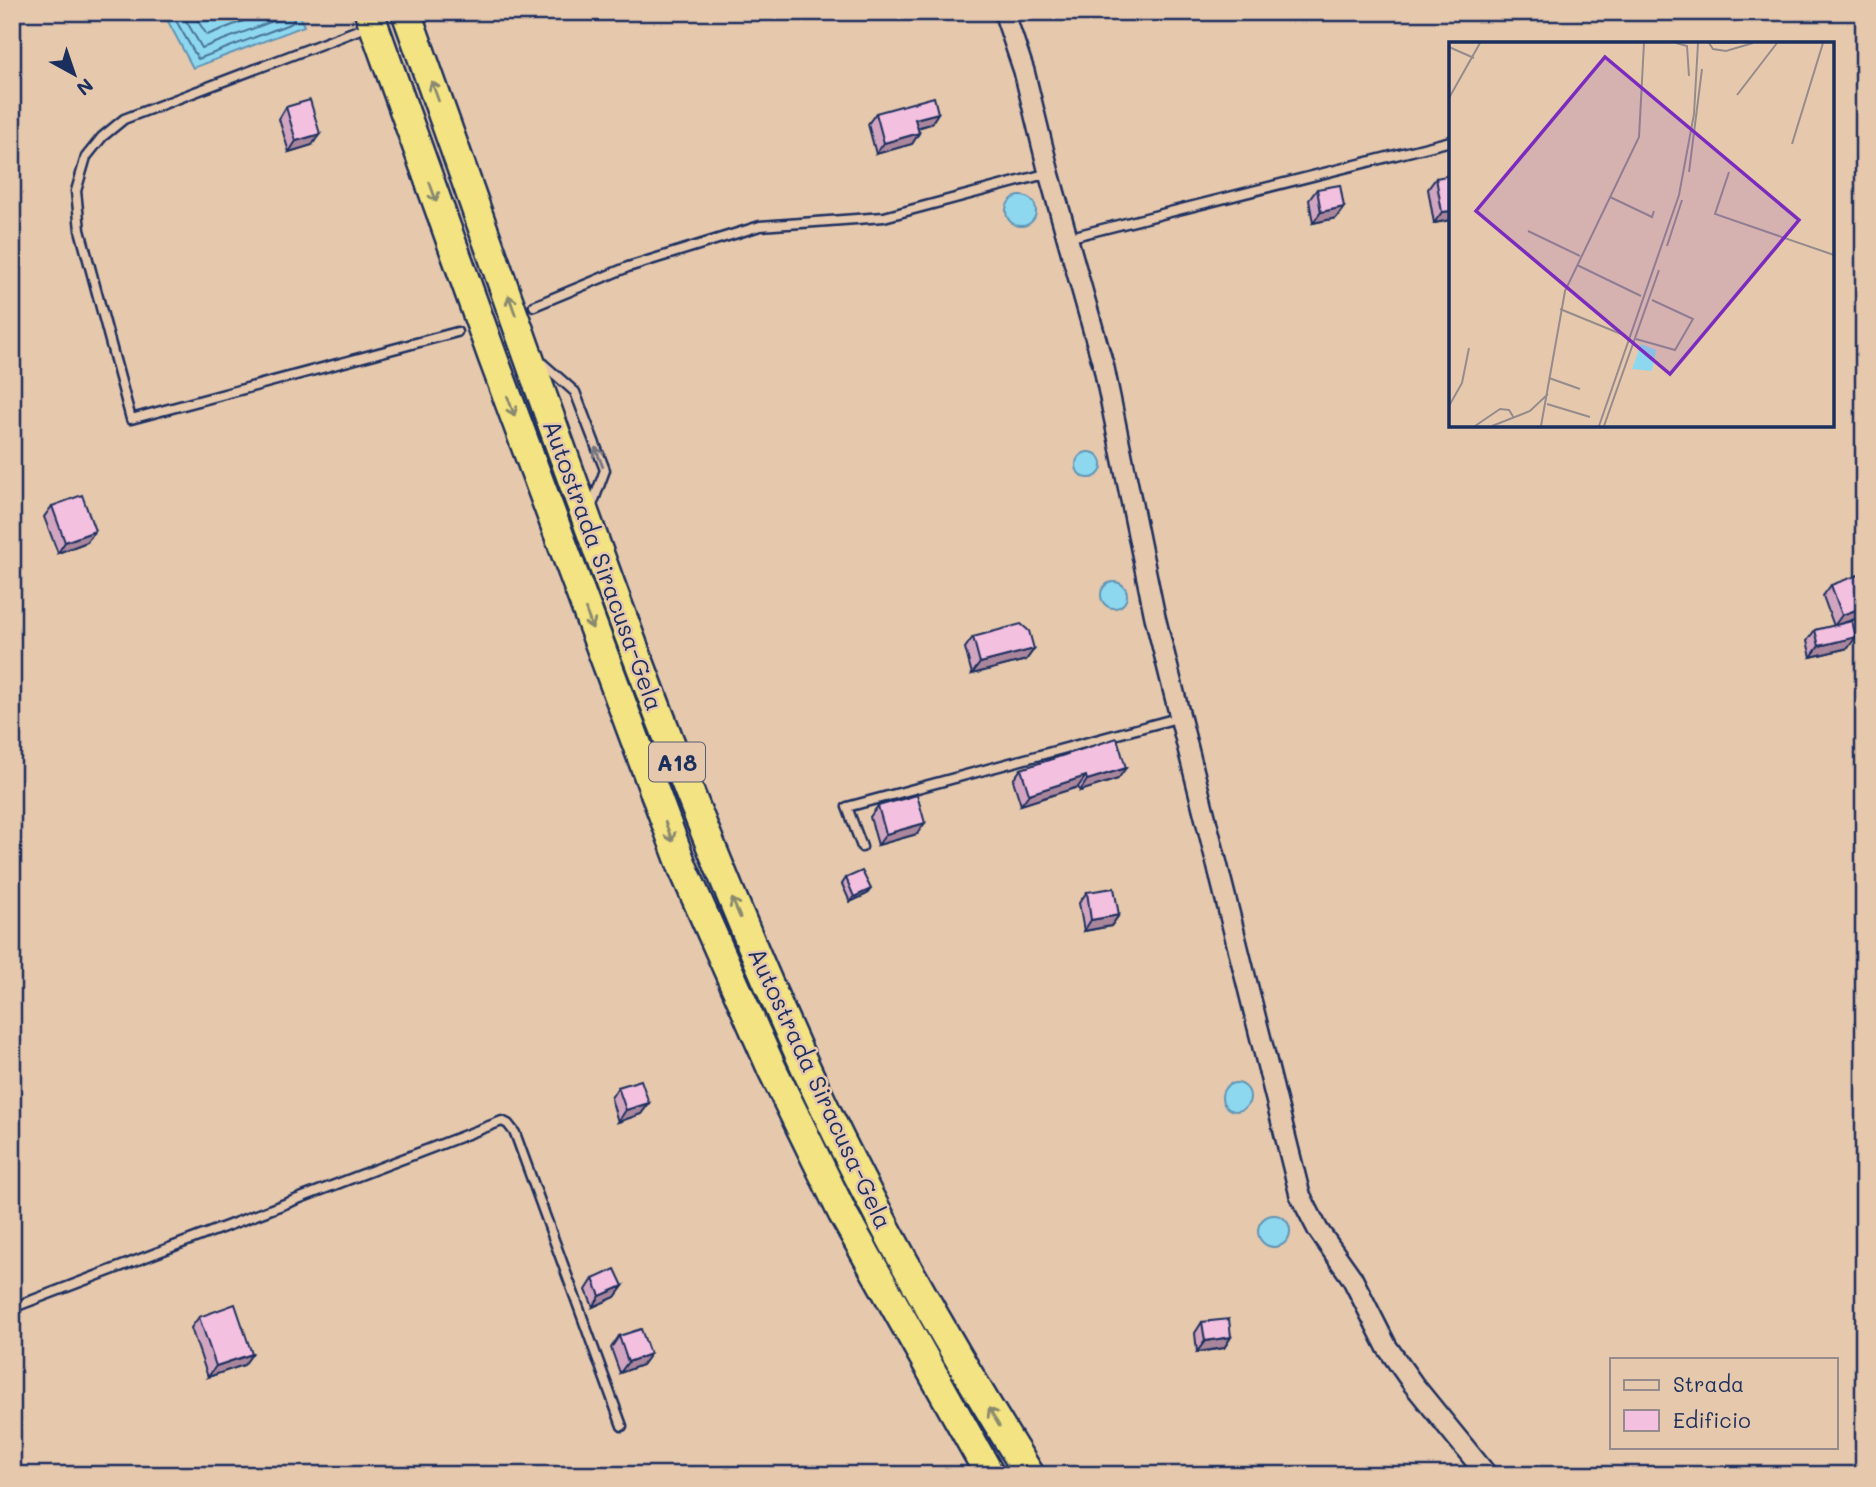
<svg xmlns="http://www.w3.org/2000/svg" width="1876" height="1487" font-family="Mali,sans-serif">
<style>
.water{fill:#8ed8ef;stroke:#6094b5;stroke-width:2}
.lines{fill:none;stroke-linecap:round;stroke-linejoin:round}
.shore{stroke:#497398;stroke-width:2}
.service-casing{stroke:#1b2f5e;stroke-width:13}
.tertiary-casing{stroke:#1b2f5e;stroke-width:24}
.motorway-casing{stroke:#1b2f5e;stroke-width:33}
.service{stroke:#e6c8ad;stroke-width:8}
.tertiary{stroke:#e6c8ad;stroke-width:19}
.motorway{stroke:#f4e382;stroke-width:28}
.wall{fill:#d1a5c0;stroke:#1b2f5e;stroke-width:2}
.shaded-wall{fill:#aa869c;stroke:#1b2f5e;stroke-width:2}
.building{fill:#f3c0df;stroke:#1b2f5e;stroke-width:2}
.oneway{stroke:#888970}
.oneway2{stroke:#767482}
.labels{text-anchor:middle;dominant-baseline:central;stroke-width:5;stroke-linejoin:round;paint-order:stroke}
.shield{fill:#e6c8ad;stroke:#585d76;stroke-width:2}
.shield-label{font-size:23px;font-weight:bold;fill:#1b2f5e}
.street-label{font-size:24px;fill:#1b2f5e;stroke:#e6c8ad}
.inset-road{fill:none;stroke:#958b8d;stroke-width:2}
.view{fill:#7b2cbf;fill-opacity:0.15;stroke:#7b2cbf;stroke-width:3.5}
.inset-edge{fill:none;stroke:#1b2f5e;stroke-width:3.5}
</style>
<rect width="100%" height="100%" fill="#e6c8ad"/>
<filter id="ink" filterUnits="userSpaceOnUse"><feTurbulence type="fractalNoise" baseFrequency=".0143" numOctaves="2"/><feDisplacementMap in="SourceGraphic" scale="14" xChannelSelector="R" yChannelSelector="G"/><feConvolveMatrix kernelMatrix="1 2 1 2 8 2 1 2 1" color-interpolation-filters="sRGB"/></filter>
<g filter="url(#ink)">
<g class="water">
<path d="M163,12h135l6,14 -111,42z"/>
<circle cx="1021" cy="211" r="15"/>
<circle cx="1089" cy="465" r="13"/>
<circle cx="1114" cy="595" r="13"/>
<circle cx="1236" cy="1097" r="14"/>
<circle cx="1274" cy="1231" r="16"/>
</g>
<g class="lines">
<g class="shore">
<path d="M171,12l27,47 94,-36 2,-3 -2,-8"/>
<path d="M181,12l21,36 79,-30 3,-6"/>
<path d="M192,12l15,23 60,-23"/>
</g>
<g class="service-casing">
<g id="service">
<path d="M358,30l-234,89 -22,18 -16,20 -10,34 4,39 51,189 326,-87"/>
<path d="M1067,238l384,-97"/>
<path d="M534,306l94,-39 132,-41 124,-9 165,-44"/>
<path d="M541,362l34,30 30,78 -14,38"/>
<path d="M862,847l-15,-40 334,-90"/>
<path d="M12,1308l490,-187 6,3 7,9 107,293"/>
</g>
</g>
<g class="tertiary-casing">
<path id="tertiary" d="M1004,12l20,59 25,102 55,195 51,249 145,578 18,35 34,48 35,69 26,37 74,91"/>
</g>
<g class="motorway-casing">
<g id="motorway">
<path d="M369,12l124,346 190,510 89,201 71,145 147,261"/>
<path d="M406,12c126,349 241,703 393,1041 66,146 146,287 231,422"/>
</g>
</g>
<use href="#service" class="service"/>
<use href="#tertiary" class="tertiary"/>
<use href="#motorway" class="motorway"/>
</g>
<g class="wall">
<path d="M286,107l26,38 -23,7 -10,-33z"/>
<path d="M876,113h62l-7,11 -13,4 1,5 -7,11 -36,10 -8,-30z"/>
<path d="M1436,178l15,42 -17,3 -6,-34z"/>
<path d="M1317,189l27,18 -8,11 -23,5 -4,-23z"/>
<path d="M52,506l35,36 -29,11 -14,-36z"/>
<path d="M1831,585l33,5v23l-3,4 -20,7 7,24 -37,9 -4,-16 8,-11 19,-4 -11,-30z"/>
<path d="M973,637l61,12 -8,11 -54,14 -7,-26z"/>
<path d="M1021,769l97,10 -38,12 -2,-4 -57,18 -8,-25z"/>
<path d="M878,806l39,28 -39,11 -8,-28z"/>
<path d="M846,878l21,16 -17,8 -8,-18z"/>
<path d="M1087,892l32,23 -8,11 -27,5 -5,-28z"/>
<path d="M618,1087l31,16 -8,11 -23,8 -7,-24z"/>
<path d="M593,1279l30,7 -8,11 -22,10 -7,-17z"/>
<path d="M199,1317l53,37 -8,11 -36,12 -17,-49z"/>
<path d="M1202,1322l29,15 -7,11 -27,4 -2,-19z"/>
<path d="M619,1336l31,18 -8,11 -22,8 -9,-25z"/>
</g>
<g class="shaded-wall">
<path d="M938,113l-7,11 -23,6 7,-11z"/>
<path d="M919,133l-7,11 -36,10 8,-11z"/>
<path d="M320,134l-8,11 -23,7 7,-11z"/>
<path d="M1344,207l-8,11 -23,5 8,-11z"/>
<path d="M1451,211v9l-17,3 8,-11z"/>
<path d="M95,531l-8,11 -29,11 7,-11z"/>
<path d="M1864,607v6l-3,4 -27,9 8,-11z"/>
<path d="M1856,637l-8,11 -37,9 8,-11z"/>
<path d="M1034,649l-8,11 -54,14 8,-11z"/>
<path d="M1126,768l-8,11 -38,12 7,-11z"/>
<path d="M1086,776l-8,11 -57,18 8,-11z"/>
<path d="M925,823l-8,11 -39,11 8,-11z"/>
<path d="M871,889l-4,5 -17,8 4,-5z"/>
<path d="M1119,915l-8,11 -27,5 7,-11z"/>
<path d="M649,1103l-8,11 -23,8 8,-12z"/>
<path d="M623,1286l-8,11 -22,10 7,-11z"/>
<path d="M1231,1337l-7,11 -27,4 8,-11z"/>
<path d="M252,1354l-8,11 -36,12 8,-11z"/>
<path d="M650,1354l-8,11 -22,8 8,-11z"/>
</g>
<g class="building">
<path d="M934,97l4,16 -23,6 4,14 -35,10 -8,-30z"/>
<path d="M310,100l10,34 -24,7 -10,-34z"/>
<path d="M1451,175v36l-9,1 -6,-34z"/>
<path d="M1340,185l4,22 -23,5 -4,-23z"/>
<path d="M82,495l13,36 -30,11 -13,-36z"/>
<path d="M1858,575l6,15v17l-22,8 -11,-30z"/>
<path d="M1852,621l4,16 -37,9 -4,-16z"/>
<path d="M1021,624l8,7 5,18 -54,14 -7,-26z"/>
<path d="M1117,738l9,30 -39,12 -1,-4 -57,18 -8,-25z"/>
<path d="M917,795l8,28 -39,11 -8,-28z"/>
<path d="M862,871l9,18 -17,8 -8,-19z"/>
<path d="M1114,888l5,27 -28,5 -4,-28z"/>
<path d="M641,1080l8,23 -23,7 -8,-23z"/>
<path d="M615,1269l8,17 -23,10 -7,-17z"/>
<path d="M235,1304l17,50 -36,12 -17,-49z"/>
<path d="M1229,1319l2,18 -26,4 -3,-19z"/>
<path d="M641,1329l9,25 -22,8 -9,-26z"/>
</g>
<defs><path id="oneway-shaft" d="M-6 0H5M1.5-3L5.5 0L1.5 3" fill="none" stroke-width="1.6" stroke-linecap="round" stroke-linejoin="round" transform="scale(1.75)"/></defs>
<g class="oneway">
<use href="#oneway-shaft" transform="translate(435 91) rotate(-110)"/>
<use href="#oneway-shaft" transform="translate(433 192) rotate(70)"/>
<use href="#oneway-shaft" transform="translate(512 305) rotate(-109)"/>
<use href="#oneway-shaft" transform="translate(511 406) rotate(70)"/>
<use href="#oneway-shaft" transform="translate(589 619) rotate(70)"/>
<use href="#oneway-shaft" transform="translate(669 832) rotate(69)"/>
<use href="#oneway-shaft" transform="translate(736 908) rotate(-113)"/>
<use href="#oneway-shaft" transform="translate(994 1417) rotate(-120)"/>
</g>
<use class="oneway2" href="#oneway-shaft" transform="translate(599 457) rotate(-111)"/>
</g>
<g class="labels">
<rect class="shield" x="649" y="742.5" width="56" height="39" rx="5"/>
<g class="shield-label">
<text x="677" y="762">A18</text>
</g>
<g class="street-label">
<text transform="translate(604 565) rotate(70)">Autostrada Siracusa-Gela</text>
<text transform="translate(821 1088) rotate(65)">Autostrada Siracusa-Gela</text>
</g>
</g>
<g transform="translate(1449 42)">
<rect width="385" height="385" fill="#e6c8ad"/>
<path d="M192,302l15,6 -4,21 -20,-2z" fill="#8ed8ef"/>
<path class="inset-road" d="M227,1l11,3 2,30M260,1l4,6 13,2 27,-8M262,1h26M0,5l25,11M288,53l40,-52M0,56l31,-55M343,102l31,-101M240,130l13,-103M280,130l-14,42 119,41M161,155l42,20 2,-6M79,189l52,25M218,204l15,-46M128,223l64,31M111,267l66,27M187,297l39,11 18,-31 -41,-19M100,336l31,11M98,362l43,13M0,364l13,-23 7,-35M26,384l25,-17 9,1 5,8M43,384l38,-15 18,-17M92,384l24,-135 74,-154 5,-94M150,384l80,-231 15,-81 4,-71M155,384l55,-156"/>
<path class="view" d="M156,15l194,163 -129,154 -194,-163z"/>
<rect width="385" height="385" class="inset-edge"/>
</g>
<rect width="1876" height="1487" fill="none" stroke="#e6c8ad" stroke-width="42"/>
<rect x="21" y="21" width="1834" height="1445" fill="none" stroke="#1b2f5e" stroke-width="2.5" filter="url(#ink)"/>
<rect x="1610" y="1358" width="228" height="91" fill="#e6c8ad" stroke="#958b8d" stroke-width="2"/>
<rect x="1624" y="1380" width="35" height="10" fill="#e6c8ad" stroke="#958b8d" stroke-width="2"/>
<text x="1673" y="1392" font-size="21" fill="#1b2f5e">Strada</text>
<rect x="1624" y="1410" width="35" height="21" fill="#f3c0df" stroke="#958b8d" stroke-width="2"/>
<text x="1673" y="1428" font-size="21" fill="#1b2f5e">Edificio</text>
<g transform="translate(74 74) rotate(140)" stroke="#e6c8ad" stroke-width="5" paint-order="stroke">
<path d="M0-5L12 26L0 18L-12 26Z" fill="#1b2f5e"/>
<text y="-10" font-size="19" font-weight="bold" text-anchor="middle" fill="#1b2f5e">N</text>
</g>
</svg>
